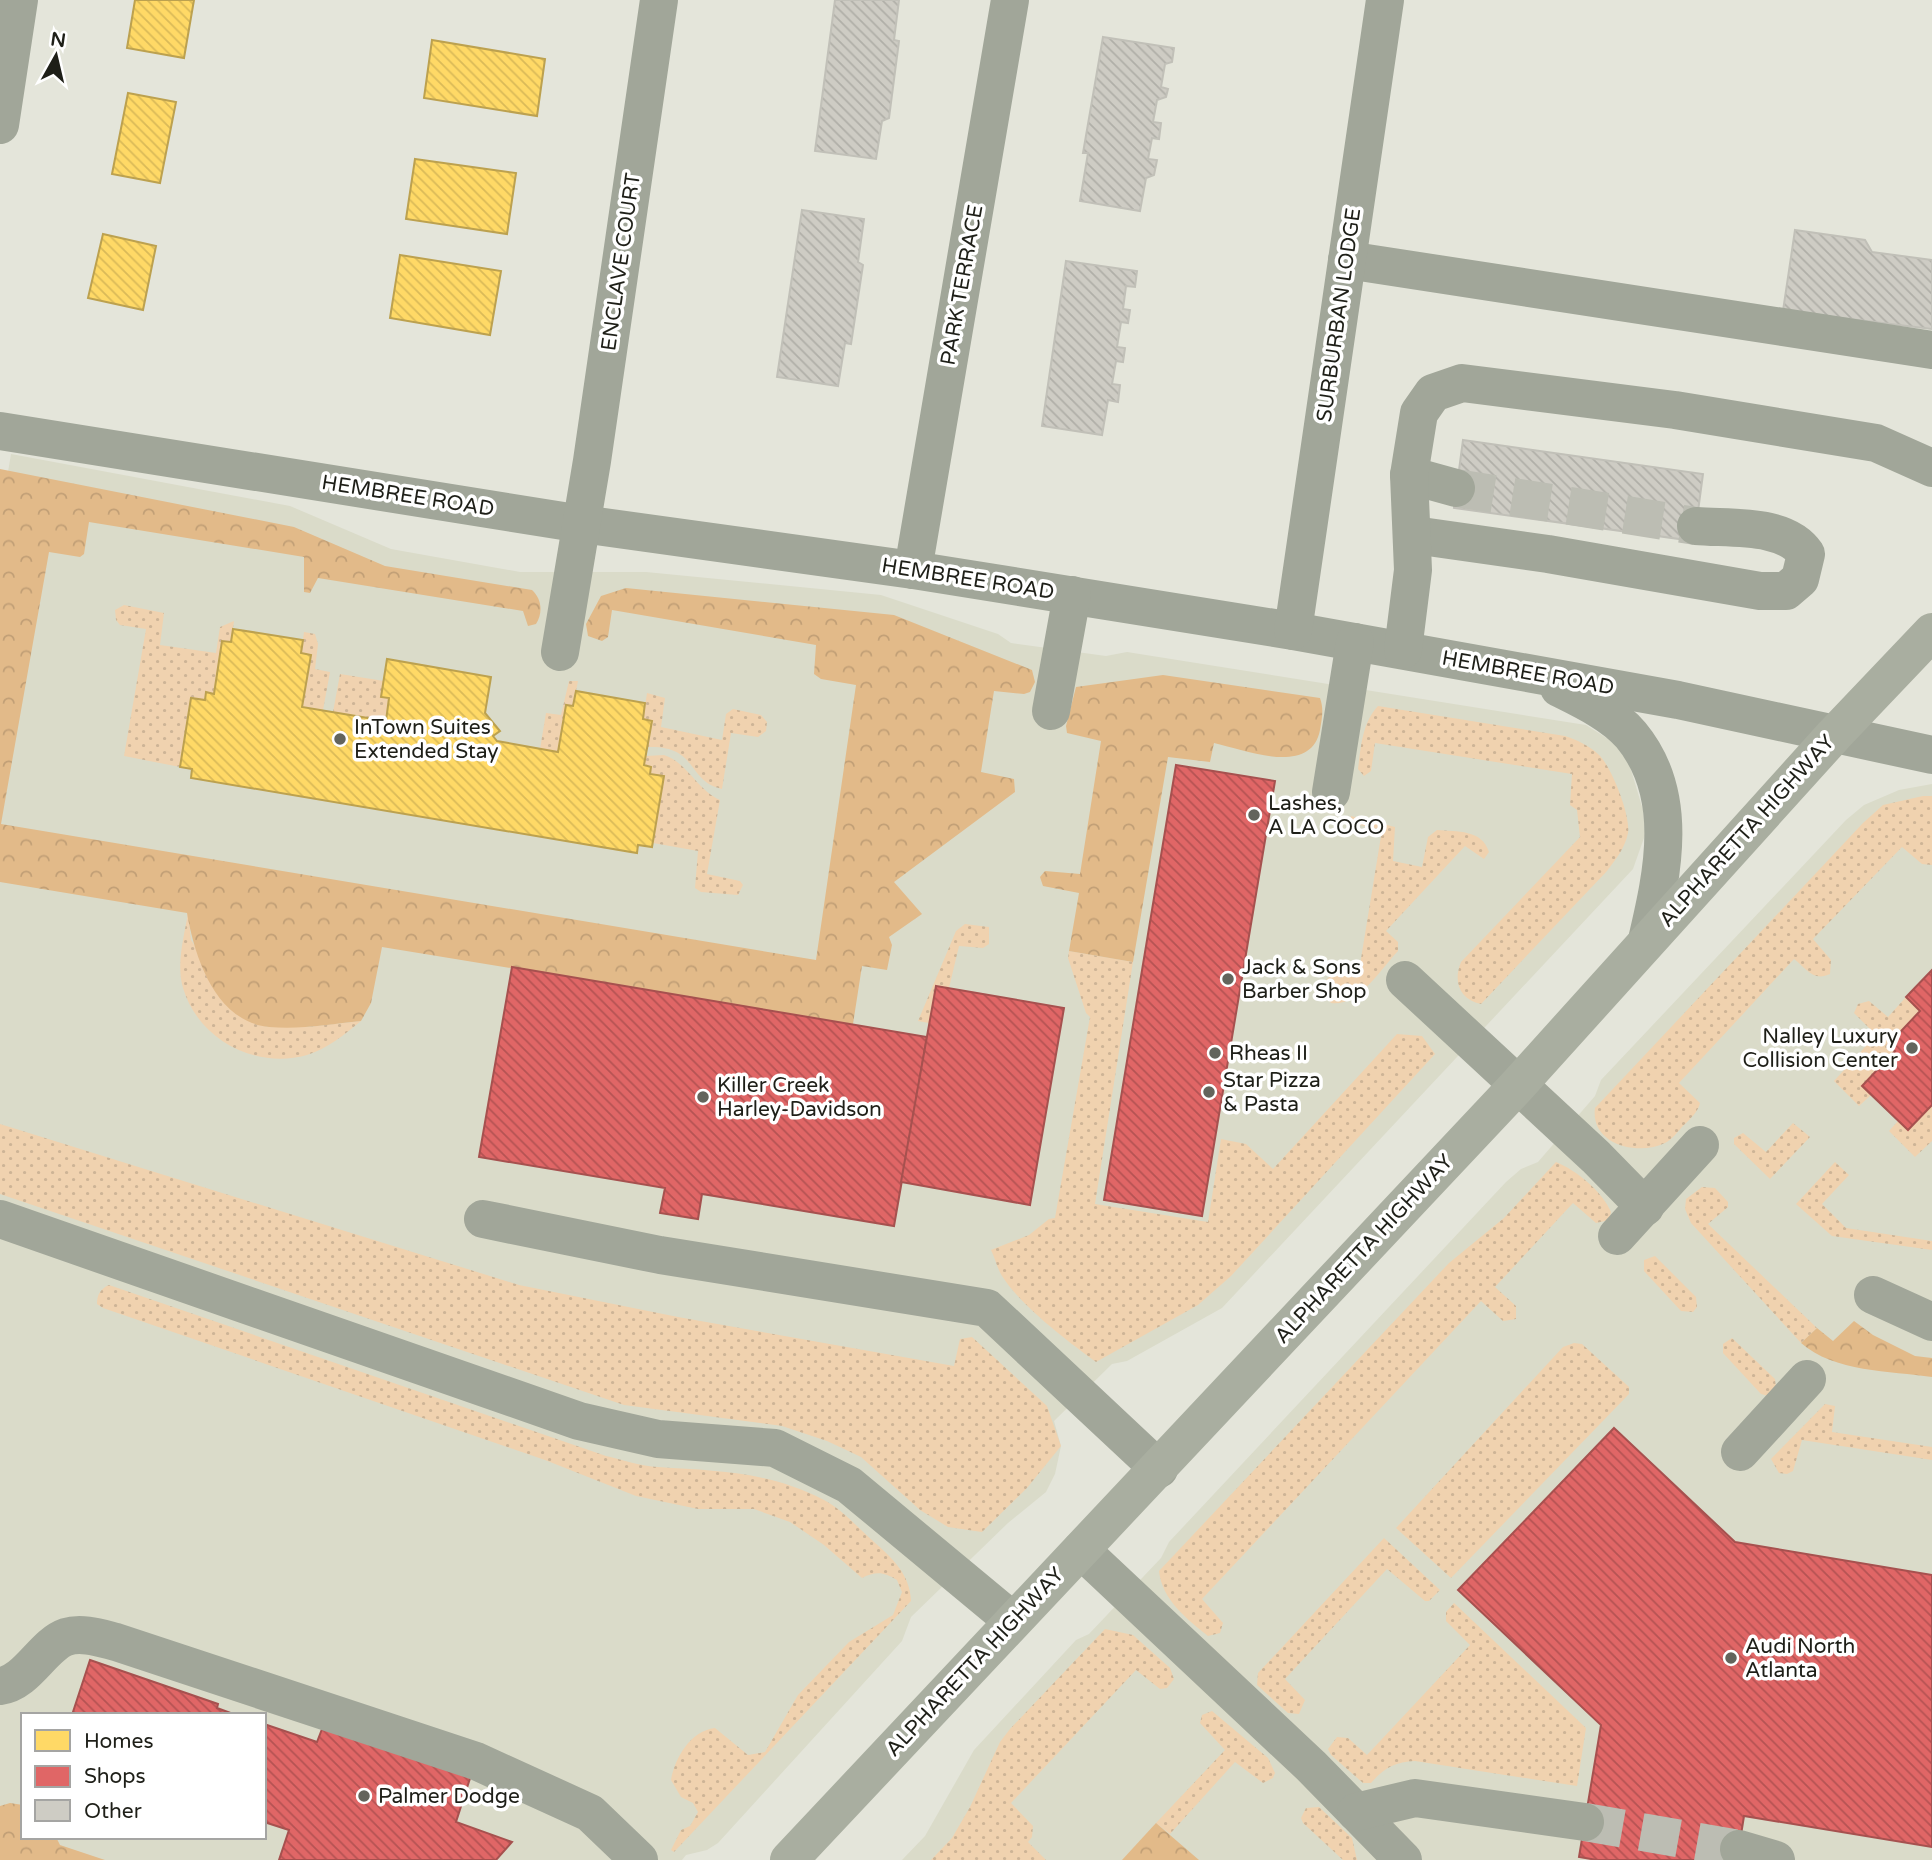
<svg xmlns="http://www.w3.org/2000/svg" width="1932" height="1860" font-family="'Varela Round',sans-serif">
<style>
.built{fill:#dadbc9;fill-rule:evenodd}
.grass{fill:url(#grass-dots)}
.forest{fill:url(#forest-crowns)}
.homes{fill:url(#homes-back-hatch);stroke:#bca14f;stroke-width:2}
.shops{fill:url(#shops-back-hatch);stroke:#a6514f;stroke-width:2}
.building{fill:url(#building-back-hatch);stroke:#c1c0b8;stroke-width:2}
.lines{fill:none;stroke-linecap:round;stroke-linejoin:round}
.minor-tunnel{stroke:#bcbdb3;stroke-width:38;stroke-dasharray:38 19;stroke-linecap:butt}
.minor{stroke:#a1a699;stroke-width:38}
.highway{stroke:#a9aea0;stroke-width:38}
.poi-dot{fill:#63645c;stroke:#fff;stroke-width:2.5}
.labels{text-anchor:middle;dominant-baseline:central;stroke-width:7;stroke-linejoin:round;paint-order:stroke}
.street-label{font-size:21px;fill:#1e1f18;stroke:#fff}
.poi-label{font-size:21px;fill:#1e1f18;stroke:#fff;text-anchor:start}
</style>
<defs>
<pattern id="grass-dots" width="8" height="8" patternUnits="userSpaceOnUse" patternTransform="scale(1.75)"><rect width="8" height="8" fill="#f0d2af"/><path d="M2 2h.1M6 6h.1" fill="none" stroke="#cdb496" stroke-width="1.8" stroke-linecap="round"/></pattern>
<pattern id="forest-crowns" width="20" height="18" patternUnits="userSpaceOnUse" patternTransform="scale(1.75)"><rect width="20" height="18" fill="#e2ba89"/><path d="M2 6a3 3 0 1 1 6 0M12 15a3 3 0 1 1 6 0" fill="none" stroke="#c19f76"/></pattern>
<pattern id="homes-back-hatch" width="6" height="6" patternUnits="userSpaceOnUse" patternTransform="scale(1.75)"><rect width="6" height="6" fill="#ffd966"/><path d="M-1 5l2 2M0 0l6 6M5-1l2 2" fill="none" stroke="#daba58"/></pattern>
<pattern id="shops-back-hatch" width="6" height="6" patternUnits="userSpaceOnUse" patternTransform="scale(1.75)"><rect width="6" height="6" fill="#e06666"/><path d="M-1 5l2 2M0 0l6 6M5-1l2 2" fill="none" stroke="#b55353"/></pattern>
<pattern id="building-back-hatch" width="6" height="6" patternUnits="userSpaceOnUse" patternTransform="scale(1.75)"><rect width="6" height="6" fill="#ceccc4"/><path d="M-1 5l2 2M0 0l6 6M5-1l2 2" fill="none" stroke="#b0afa8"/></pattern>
</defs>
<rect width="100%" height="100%" fill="#e4e5da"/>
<g class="built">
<path d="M11,454l279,52 101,43 129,23h126l235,23 117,39 13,9 95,13 21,-4 459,73 27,17 16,21 14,47 2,25 -12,34 -411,439 -95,53 -15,3 -58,57 7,25 -6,28 -9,18 -38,31 -97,94 -9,24 -184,202 -11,7 -21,5 -4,5h-682v-1340zM23,1715h241v122h-241z"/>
<path d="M1932,784v1076h-1030l23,-24 49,-86 102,-110 13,-6 72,-76 8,-16 337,-360 15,-13 17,-7 57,-66 6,-16 245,-260 18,-15 35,-15z"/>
</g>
<g class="grass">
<path d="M124,605l40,8 -4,32 56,8 4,-26 14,-6 -3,21h-9l-8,52 -8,-2 -1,8 -14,-2 -11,69 -56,-11 22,-127 -26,-4 -4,-5 -1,-10z"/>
<path d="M304,632l11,2 3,10 -3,25 15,3 -7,38 -21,-3 8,-52 -9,-2z"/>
<path d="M340,674l44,7 -3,16 8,1 -3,23 -53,-9z"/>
<path d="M569,681h9l-5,25h-7l-8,46 -18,-3 6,-36 15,2z"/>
<path d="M647,693l18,5 -4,29 61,13 4,-26 7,-5 28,6 6,7 -1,9 -8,6 -27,-4 -9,56c-36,-8 -23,-44 -75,-42l-4,-28z"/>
<path d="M1378,706l187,30c12,4 23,9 33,18 13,11 33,62 30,79 -3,15 -12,26 -21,38l-126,133c-22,-5 -28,-23 -20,-42l119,-125 -3,-27 -7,-5 2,-31 -197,-31 -4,28 -7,5 -6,-7c3,-22 4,-46 20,-63z"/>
<path d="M664,755c24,8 32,34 56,45l-13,74 33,7 3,4 -5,10 -37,-3 -6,-4 3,-37 -45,-8 11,-67 -14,-2 -6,-9 2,-9z"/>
<path d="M1923,796h9v69l-10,-1 -20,-17 -89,92 18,21 -1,14c-17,8 -24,-6 -36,-15l-115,124 21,20c-2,9 -9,15 -16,22 -6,6 -12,15 -19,18 -26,13 -75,2 -70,-35l268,-285 20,-18z"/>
<path d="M1351,816l44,11 -2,34 29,6 6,-30 9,-7c20,2 45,-1 52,22l-5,7 -19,-13 -79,85 12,11v9c-18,19 -40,56 -67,52l-8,-10 -1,-9 10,-10 26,3 24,-147 -31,-7z"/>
<path d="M188,913l3,27 51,77 25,10h41l53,-6c-16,13 -34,28 -54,34 -52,15 -109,-16 -124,-67 -7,-24 1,-51 5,-75z"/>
<path d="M965,924l24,3v17l-6,4 -24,-2 -10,42 -13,-2 -7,37 -11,-2 38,-90z"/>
<path d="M1069,951l64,11 -38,242 113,18 13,-83 25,5 27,25 124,-135 25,2 13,18 -204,222 -33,29 -102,57c-30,-22 -74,-55 -94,-86 -5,-8 -7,-18 -11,-26l38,-15 20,-16 6,-1 35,-201 -4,-4 -18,-55z"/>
<path d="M1906,997l14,14 -32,33 7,7 -33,35 9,9 -12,11 -25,-25 42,-46 -22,-22 4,-9 11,-3 19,16z"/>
<path d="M1932,1105v36l-17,16 -26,-26 9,-10 10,9z"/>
<path d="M1793,1123l17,14 -40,42 -36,-35v-6l9,-5 23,19z"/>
<path d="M0,1124l519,161 159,32 276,49 6,-27 12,-2 75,69 14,40 -34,42 -45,44 -34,-5 -28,-17 -59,-53 -34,-16 -45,-15 -158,-21 -624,-211z"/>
<path d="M1556,1162c20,8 47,30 55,50l-2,8 -13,3 -23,-20 -78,84 21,19v13l-13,2 -22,-20 -279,298 21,24 -3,10 -12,3c-21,-17 -46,-36 -49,-65l290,-308 55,-45z"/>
<path d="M1835,1162l14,13 -27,29 24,24 86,13v9l-100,-14 -36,-32z"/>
<path d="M1702,1187l13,1 13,14v5l-20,17 109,104 -16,15 -110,-120 -6,-14 1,-10z"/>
<path d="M1655,1256l41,41 1,10 -4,5 -12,-1 -37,-40v-11z"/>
<path d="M109,1285l497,171c17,4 35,10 52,11 60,4 110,4 166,33 18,9 34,28 49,41 19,17 37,33 38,60l-237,251 -3,-2 10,-20 9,-4 8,-14 -5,-9 -12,-6 -10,-17c4,-22 19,-49 44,-52l33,27 17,-3 33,-57 51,-53 44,-27 9,-23 -5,-12c-13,-8 -21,-9 -35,-2l-38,-33 -34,-23 -36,-13h-56l-62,-13 -91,-36 -442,-152 -6,-4c0,-9 3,-15 12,-19z"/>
<path d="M1732,1338l43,41 1,8 -8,9 -7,-2 -38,-41v-9z"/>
<path d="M1574,1343l8,1 47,43v7l-178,184 -55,-50 167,-181z"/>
<path d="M1825,1404l10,2 -3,26 100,15v13l-130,-20 -9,31 -6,3 -8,-1 -8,-14z"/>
<path d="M1384,1538l56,52 -11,11h-4l-38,-32 -102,110 20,21 -6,14 -11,-1 -31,-28 1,-12z"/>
<path d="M1454,1603l132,125 -9,58 -162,-25c-20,1 -31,7 -44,22h-8l-32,-28 -3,-6 9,-12 11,1 19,17 103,-110 -24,-24v-9z"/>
<path d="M1105,1629l28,6 37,33 4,11 -7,9 -7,1 -24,-19 -125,133 22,23 -1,11 -4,5 18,18h-115l21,-22 18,-31 30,-65 10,-13z"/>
<path d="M1212,1711l56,47 7,15 -2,5 -10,5 -28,-21 -65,72 -14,-11 69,-73 -25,-27 2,-8z"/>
<path d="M1319,1807l33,31 5,22h-14l-40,-37 -2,-5 5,-10z"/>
</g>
<g class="forest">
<path d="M0,469l294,58 91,39 147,24c10,9 11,23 4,34l-8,2 -5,-15 -205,-33 -8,15 -6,-1v-35l-215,-35 -5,32 -4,3 -31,-5 -48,272 815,136 40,-275 -35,-6 -7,-5 2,-29 -204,-35 -4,27 -6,4 -14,-5 -2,-12 15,-28 25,-8 268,27 138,55 3,12 -5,10 -6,2 -30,-3 -13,81 33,7 1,13 -121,90 28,32 -33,23 3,8 -5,25 -25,-4 -9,58 -471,-77 -11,56 -10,18c-30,3 -61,9 -92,6 -54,-6 -74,-69 -82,-114l-187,-31z"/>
<path d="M1163,675l157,23c4,11 2,20 0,32 -9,47 -75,20 -106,13l-4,19 -42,-5 -35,205 -64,-11 10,-58 -36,-7 -3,-9 5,-6 35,3 21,-133 -34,-8 -1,-7 10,-39z"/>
<path d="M1854,1321l19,14 42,21 17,2v19c-42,-6 -98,-5 -131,-34l16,-15 16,13z"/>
<path d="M10,1803l13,2v32h33l4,8 45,15h-105v-54z"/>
<path d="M1156,1823l43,37h-77z"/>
</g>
<g class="homes">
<path d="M135,0h59l-10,58 -57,-10z"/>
<path d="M432,40l113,19 -8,57 -113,-18z"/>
<path d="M128,93l48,9 -16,81 -48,-9z"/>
<path d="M415,159l101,14 -9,61 -101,-15z"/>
<path d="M103,234l53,12 -13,64 -55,-12z"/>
<path d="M400,255l101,16 -11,64 -100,-17z"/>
<path d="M233,629l70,11 -2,13 10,2 -9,52 84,14 3,-23 -8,-1 6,-38 104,18 -6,36 15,18 -7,5 4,5 61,11 8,-47 7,1 3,-15 69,12 -2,16 9,2 -8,44 7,2 -1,7 14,2 -12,71 -14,-2 -1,8 -446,-75 1,-9 -12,-2 11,-69 14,2 1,-8 8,2 8,-53 9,1z"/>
</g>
<g class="shops">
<path d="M1176,765l99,16 -73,435 -98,-16z"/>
<path d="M512,967l415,70 -33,189 -192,-32 -4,25 -38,-6 5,-25 -186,-31z"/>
<path d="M1932,970v135l-24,25 -46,-44 33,-35 -7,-6 32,-34 -14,-14z"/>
<path d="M936,986l128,22 -34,197 -129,-23z"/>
<path d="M1614,1428l121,114 197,33v272l-188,-31 -7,44h-140l-18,-3 22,-132 -143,-135z"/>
<path d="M90,1660l128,44 -1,4 19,7h-164z"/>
<path d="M264,1724l53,18 7,-18 149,45 -17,53 56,20 -16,18h-217l10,-30 -25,-8z"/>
</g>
<g class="building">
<path d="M835,0h64l-5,40 5,1 -10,77 -7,3 -6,38 -61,-8z"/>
<path d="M1103,37l71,11 -2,14 -7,2 -4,23 7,2 -2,8 -9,3 -4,22 8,1 -2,16 -7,-1 -4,21 9,1 -3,15 -8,3 -6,33 -60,-10 8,-48h-5z"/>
<path d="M802,210l62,9 -6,43 5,3 -12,79 -6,-1 -7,43 -61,-9z"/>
<path d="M1795,230l70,10 7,12 60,8v69l-149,-18z"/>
<path d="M1066,261l71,10 -2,16 -9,-1 -3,23 7,1 -2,13 -7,-1 -4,25 8,1 -2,14 -7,-1 -4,23 8,1 -2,17 -10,-2 -6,35 -60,-9z"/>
<path d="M1463,440l240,34 -9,67 -240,-33z"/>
</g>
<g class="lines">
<g class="minor-tunnel">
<path d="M1456,488l240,38"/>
<path d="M1585,1822l154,27"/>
</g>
<g class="minor">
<path d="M0,125l19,-125"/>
<path d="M1347,260l585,90"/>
<path d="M0,431l582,93 331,46 380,61 385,69 254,55"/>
<path d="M1409,475l47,13"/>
<path d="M1414,535l134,19 212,37h26l14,-12 6,-25c-21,-31 -76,-25 -110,-28"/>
<path d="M913,570l97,-570"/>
<path d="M1293,631l92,-631"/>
<path d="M1403,650l10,-80 -4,-95 10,-62 14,-20 29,-10 213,27 201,33 56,25"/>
<path d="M560,652l32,-191 67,-461"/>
<path d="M1559,688c24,12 54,26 72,47 49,59 32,137 16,205"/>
<path d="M1051,711l21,-116"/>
<path d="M1331,792l24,-150"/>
<path d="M1405,980l191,177 49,50"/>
<path d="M0,1219l579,202 79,18 117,9 74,37 164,136"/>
<path d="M483,1219l177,36 327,53 172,161"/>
<path d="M1617,1236l83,-91"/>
<path d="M1873,1295l59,27"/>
<path d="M1740,1452l67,-73"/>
<path d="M1081,1550l230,216 92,94"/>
<path d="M0,1686c27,-3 43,-41 66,-49 16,-5 34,1 50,5l360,119 114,52 49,47"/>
<path d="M1356,1812l59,-14 170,24"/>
<path d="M1739,1849l37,11"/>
</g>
<path class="highway" d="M789,1860l728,-774 317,-351 98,-103"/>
</g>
<g class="poi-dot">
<circle cx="340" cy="739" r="7"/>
<circle cx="1254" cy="815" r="7"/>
<circle cx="1228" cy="979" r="7"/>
<circle cx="1912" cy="1048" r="7"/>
<circle cx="1215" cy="1053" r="7"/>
<circle cx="1209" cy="1092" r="7"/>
<circle cx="703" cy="1097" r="7"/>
<circle cx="1731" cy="1658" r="7"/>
<circle cx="364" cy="1796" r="7"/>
</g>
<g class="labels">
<g class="street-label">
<text transform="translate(621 262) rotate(-82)">ENCLAVE COURT</text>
<text transform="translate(962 285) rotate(-80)">PARK TERRACE</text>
<text transform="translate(1339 315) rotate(-82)">SURBURBAN LODGE</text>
<text transform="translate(408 496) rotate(9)">HEMBREE ROAD</text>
<text transform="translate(968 579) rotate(9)">HEMBREE ROAD</text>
<text transform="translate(1528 673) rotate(10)">HEMBREE ROAD</text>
<text transform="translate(1747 831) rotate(-48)">ALPHARETTA HIGHWAY</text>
<text transform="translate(1364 1249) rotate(-47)">ALPHARETTA HIGHWAY</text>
<text transform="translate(975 1662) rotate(-47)">ALPHARETTA HIGHWAY</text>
</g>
<g class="poi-label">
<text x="354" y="727">InTown Suites<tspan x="354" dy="24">Extended Stay</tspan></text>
<text x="1268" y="803">Lashes,<tspan x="1268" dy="24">A LA COCO</tspan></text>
<text x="1242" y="967">Jack &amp; Sons<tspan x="1242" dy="24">Barber Shop</tspan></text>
<text x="1898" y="1036" text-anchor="end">Nalley Luxury<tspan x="1898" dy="24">Collision Center</tspan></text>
<text x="1229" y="1053">Rheas II</text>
<text x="1223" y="1080">Star Pizza<tspan x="1223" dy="24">&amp; Pasta</tspan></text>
<text x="717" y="1085">Killer Creek<tspan x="717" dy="24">Harley-Davidson</tspan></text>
<text x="1745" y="1646">Audi North<tspan x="1745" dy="24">Atlanta</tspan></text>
<text x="378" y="1796">Palmer Dodge</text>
</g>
</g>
<rect x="21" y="1713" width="245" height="126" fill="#ffffff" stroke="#a5a5a3" stroke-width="2"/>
<rect x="35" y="1730" width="35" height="21" fill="#ffd966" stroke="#a5a5a3" stroke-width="2"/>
<text x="84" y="1748" font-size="21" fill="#1e1f18">Homes</text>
<rect x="35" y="1766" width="35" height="21" fill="#e06666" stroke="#a5a5a3" stroke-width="2"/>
<text x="84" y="1783" font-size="21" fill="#1e1f18">Shops</text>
<rect x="35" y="1800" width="35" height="21" fill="#ceccc4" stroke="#a5a5a3" stroke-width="2"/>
<text x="84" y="1818" font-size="21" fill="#1e1f18">Other</text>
<g transform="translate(56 56) rotate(8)" stroke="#ffffff" stroke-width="5" paint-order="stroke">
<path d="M0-5L12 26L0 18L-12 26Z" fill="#1e1f18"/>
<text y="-10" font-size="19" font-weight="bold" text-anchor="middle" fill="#1e1f18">N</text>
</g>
</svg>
